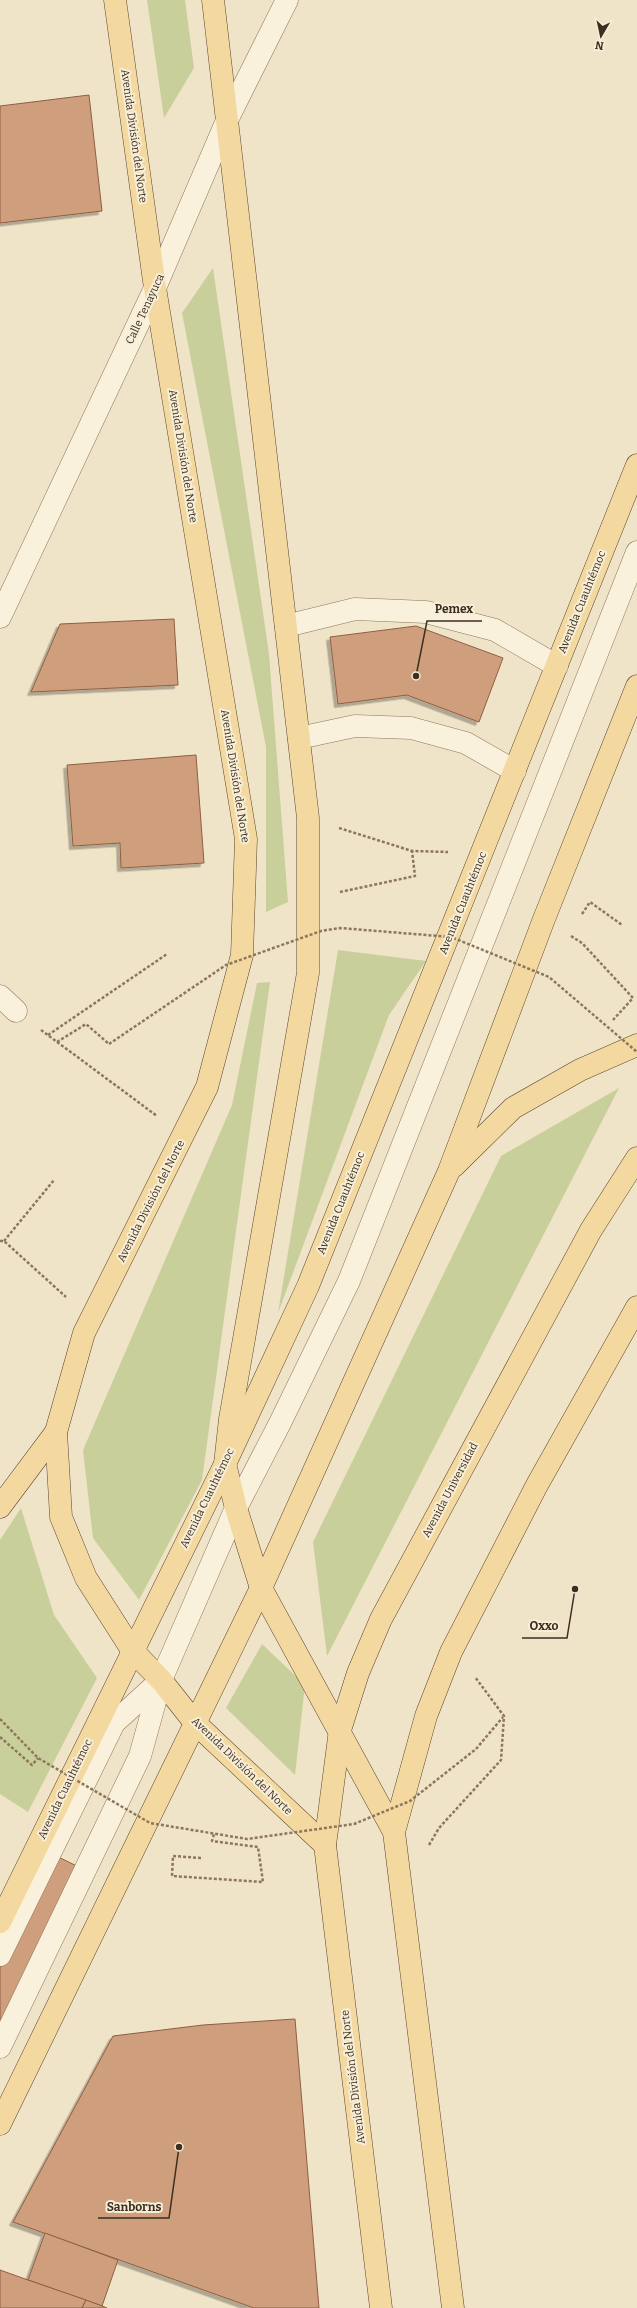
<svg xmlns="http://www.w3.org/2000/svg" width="637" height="2308" font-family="Bitter,serif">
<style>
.green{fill:#c9cf9b}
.building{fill:#cf9f7d;stroke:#8d5f41;filter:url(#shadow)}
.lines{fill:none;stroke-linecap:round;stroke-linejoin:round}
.minor-casing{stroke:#8d765c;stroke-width:23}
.major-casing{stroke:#5b4430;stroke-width:23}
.path{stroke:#8d765c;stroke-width:2.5;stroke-dasharray:3 2;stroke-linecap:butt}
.minor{stroke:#faf1dc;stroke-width:22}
.major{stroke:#f3d9a0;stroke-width:22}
.path-bridge{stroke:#8d765c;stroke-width:2.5;stroke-dasharray:3 2;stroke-linecap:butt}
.labels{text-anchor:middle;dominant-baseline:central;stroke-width:4;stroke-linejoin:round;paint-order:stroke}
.street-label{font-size:11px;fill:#3d2e20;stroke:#f7eed8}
.leader{fill:none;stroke:#3d2e20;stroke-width:1.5}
.callout-dot{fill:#3d2e20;stroke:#f7eed8;stroke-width:1.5}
.callout-label{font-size:12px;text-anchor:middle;font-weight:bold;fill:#3d2e20;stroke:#f7eed8;stroke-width:4;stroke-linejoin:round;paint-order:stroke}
</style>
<defs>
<filter id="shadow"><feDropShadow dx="-3.5" dy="3.5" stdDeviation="0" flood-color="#0004"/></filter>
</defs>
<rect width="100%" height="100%" fill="#f0e4c8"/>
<g class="green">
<path d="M147,0h38l9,68 -30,50z"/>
<path d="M213,268l56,386 19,248 -22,10v-165l-84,-434z"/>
<path d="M338,950l88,11 -37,54 -111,298z"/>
<path d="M270,982l-68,498 -63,120 -46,-62 -10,-88 149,-345 25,-122z"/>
<path d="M619,1088l-292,568 -14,-114 188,-386z"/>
<path d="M21,1508l33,107 43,63 -69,134 -28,-18v-254z"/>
<path d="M262,1644l43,41 -10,90 -69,-67z"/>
</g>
<g class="building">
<path d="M89,95l13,116 -102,12v-117z"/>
<path d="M174,619l4,66 -147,7 29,-68z"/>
<path d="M416,626l87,32 -24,64 -72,-27 -69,9 -8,-67z"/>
<path d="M196,755l8,108 -83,5 -1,-25 -47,3 -6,-81z"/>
<path d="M46,1851l39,19 -85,176v-100z"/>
<path d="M295,2019l24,289h-65l-241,-86 100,-186 90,-11z"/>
<path d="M45,2233l73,27 -16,46 -74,-26z"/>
<path d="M0,2270l28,10 58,20 -4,8h-82z"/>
<path d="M86,2300l16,6 5,2h-25z"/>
</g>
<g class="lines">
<g class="minor-casing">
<g id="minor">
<path d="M0,617l155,-329 73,-170 59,-118"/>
<path d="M286,626l69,-17 71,3 69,18 62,36"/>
<path d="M299,738l56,-12 56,2 55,15 49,28"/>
<path d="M0,996l16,15"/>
<path d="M0,1955l114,-232 47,-43"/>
<path d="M0,2047l140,-291 21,-76 75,-172 44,-85 69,-142 288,-729"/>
</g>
</g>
<g class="major-casing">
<g id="major">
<path d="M115,0l40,288 91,551 -4,116 -35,132 -123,246 -28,99 5,85 25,61 46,72 29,30 34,43 130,122"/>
<path d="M213,0l95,818v155l-78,446 -5,45 11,44 25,80 133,244 59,476"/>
<path d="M454,1166l59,-58 67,-38 57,-25"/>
<path d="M0,1507l56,-75"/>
<path d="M394,1832l32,-116 25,-64 86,-167 100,-178"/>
<path d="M0,1922l225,-458 83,-178 329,-821"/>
<path d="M0,2124l261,-536 188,-417 95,-252 93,-233"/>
<path d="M381,2308l-56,-463 15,-115 18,-57 23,-54 210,-389 46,-72"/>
</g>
</g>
<g class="path">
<path d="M339,828l73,23 36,1"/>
<path d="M340,892l75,-16 -3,-25"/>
<path d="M582,914l8,-12 32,23"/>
<path d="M571,936l11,7 51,55 -20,22"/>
<path d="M41,1030l116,86"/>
<path d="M48,1035l119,-81"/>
<path d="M57,1042l29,-18 23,20"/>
<path d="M0,1241h4l62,56"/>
<path d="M4,1241l50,-61"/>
<path d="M0,1737l32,28 6,-7"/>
<path d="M476,1749l27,-32"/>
<path d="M429,1845l10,-17 62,-68 3,-44 -29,-39"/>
<path d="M201,1858l-28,-2 -1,20 91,6 -5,-35 -46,-6 2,-7"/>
</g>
<use href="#minor" class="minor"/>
<use href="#major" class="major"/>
<g class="path-bridge">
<path d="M109,1044l117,-79 95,-34 19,-3 111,9 98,40 88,75"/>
<path d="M0,1719l38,39 112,65 97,16 107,-15 56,-23 66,-52"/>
</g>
</g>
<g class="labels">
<g class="street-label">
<text transform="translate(134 136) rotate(82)">Avenida División del Norte</text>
<text transform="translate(145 309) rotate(-65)">Calle Tenayuca</text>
<text transform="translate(183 456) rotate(81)">Avenida División del Norte</text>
<text transform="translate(582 602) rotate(-68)">Avenida Cuauhtémoc</text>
<text transform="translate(235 776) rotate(81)">Avenida División del Norte</text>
<text transform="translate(463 903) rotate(-68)">Avenida Cuauhtémoc</text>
<text transform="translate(151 1201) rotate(-63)">Avenida División del Norte</text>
<text transform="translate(341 1203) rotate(-68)">Avenida Cuauhtémoc</text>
<text transform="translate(450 1490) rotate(-62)">Avenida Universidad</text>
<text transform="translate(207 1498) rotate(-64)">Avenida Cuauhtémoc</text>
<text transform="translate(242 1766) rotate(44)">Avenida División del Norte</text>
<text transform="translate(65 1789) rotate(-64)">Avenida Cuauhtémoc</text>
<text transform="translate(353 2077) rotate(-97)">Avenida División del Norte</text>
</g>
</g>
<path class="leader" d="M416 676L427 621H482M575 1589L567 1638H522M179 2147L169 2218H98"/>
<g class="callout-dot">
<circle cx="416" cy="676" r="4"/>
<circle cx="575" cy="1589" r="4"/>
<circle cx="179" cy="2147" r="4"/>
</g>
<g class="callout-label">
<text x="454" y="613">Pemex</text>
<text x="544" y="1630">Oxxo</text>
<text x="134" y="2211">Sanborns</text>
</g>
<g transform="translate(601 36) rotate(189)" stroke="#f7eed8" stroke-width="3" paint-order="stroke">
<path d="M0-3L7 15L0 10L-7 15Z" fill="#3d2e20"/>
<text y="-6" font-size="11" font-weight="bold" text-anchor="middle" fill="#3d2e20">N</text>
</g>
</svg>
